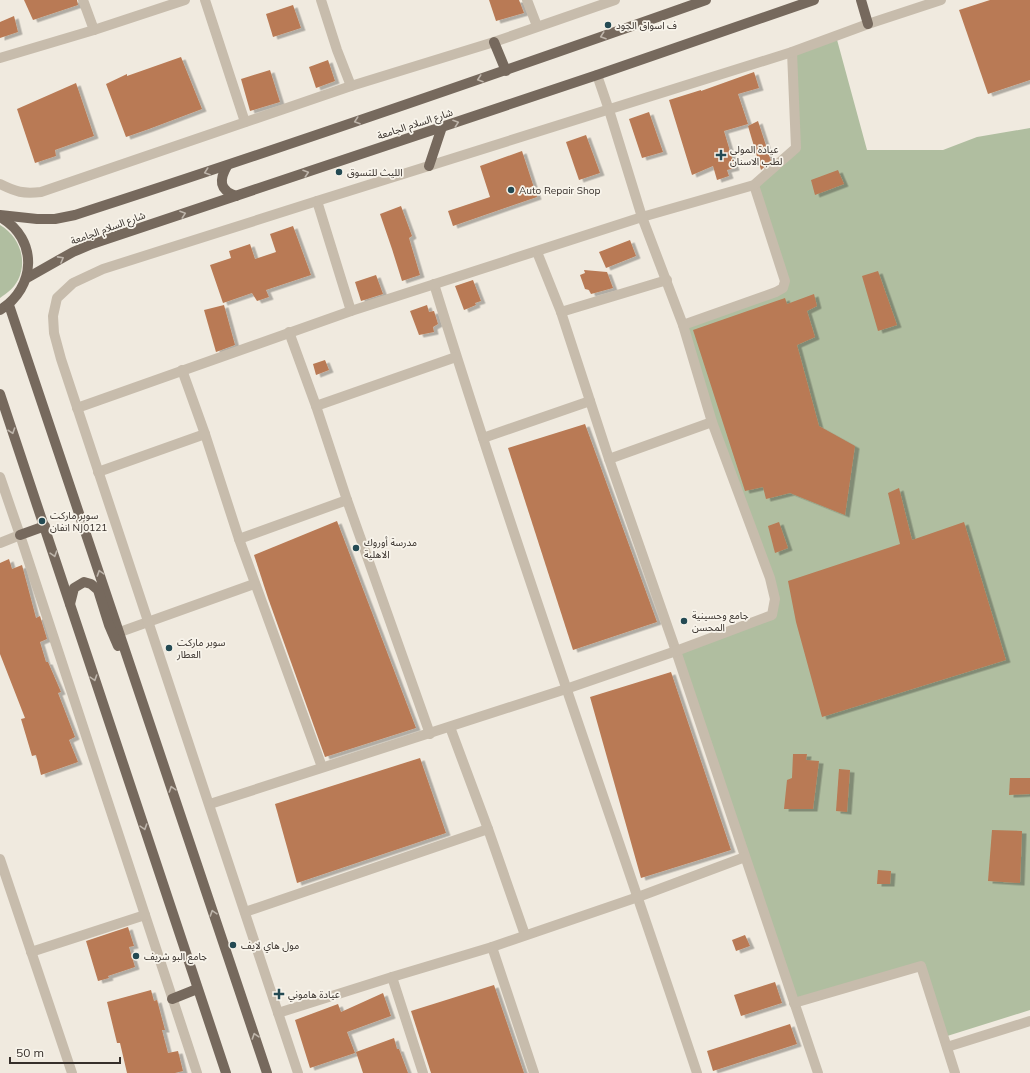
<svg xmlns="http://www.w3.org/2000/svg" width="1030" height="1073" font-family="Mulish,'Noto Sans Arabic',sans-serif">
<style>
.green{fill:#b0bea0}
.building{fill:#b97a54;filter:url(#shadow)}
.lines{fill:none;stroke-linecap:round;stroke-linejoin:round}
.minor{stroke:#c7bcac;stroke-width:10}
.major{stroke:#76695d;stroke-width:10}
.oneway{stroke:#beb5ab}
.poi-dot{fill:#244a53;stroke:#f8f4eb;stroke-width:1.5}
.labels{text-anchor:middle;dominant-baseline:central;stroke-width:3.5;stroke-linejoin:round;paint-order:stroke}
.poi-label{font-size:10px;fill:#362f2a;stroke:#f8f4eb;text-anchor:start}
.street-label{font-size:10px;fill:#362f2a;stroke:#f8f4eb}
</style>
<defs>
<filter id="shadow"><feDropShadow dx="4.5" dy="2.5" stdDeviation="0" flood-color="#0004"/></filter>
</defs>
<rect width="100%" height="100%" fill="#f0eadf"/>
<g class="green">
<path d="M836,36l31,114h76l34,-13 53,-9v882l-86,27 -23,-71 -127,37 -118,-352 96,-37 3,-15 -92,-274 100,-37 -29,-103 42,-37 -4,-96z"/>
<path d="M0,225c19,11 28,35 18,55 -4,8 -11,13 -18,18z"/>
</g>
<g class="building">
<path d="M24,0h53l1,5 -45,15z"/>
<path d="M489,0h30l5,13 -28,8z"/>
<path d="M990,0h40v80l-42,14 -29,-84z"/>
<path d="M293,5l8,23 -28,9 -7,-23z"/>
<path d="M14,16l4,16 -18,6v-16z"/>
<path d="M181,57l21,52 -53,20 -23,8 -20,-53 21,-10v2z"/>
<path d="M328,60l7,21 -19,7 -7,-21z"/>
<path d="M270,70l10,32 -30,9 -9,-32z"/>
<path d="M754,72l5,16 -21,6 10,30 -24,7 11,37 -8,2 2,6 -12,4 -4,-14 -21,9 -23,-75 32,-10v1z"/>
<path d="M76,83l18,53 -39,14 1,6 -21,7 -18,-54z"/>
<path d="M649,112l14,40 -21,6 -13,-39z"/>
<path d="M758,121l13,40 -10,9 -13,-44z"/>
<path d="M586,135l14,38 -21,7 -13,-38z"/>
<path d="M522,151l15,46 -84,29 -5,-15 42,-14 -10,-31z"/>
<path d="M838,170l6,14 -29,11 -4,-15z"/>
<path d="M401,206l11,30 -3,2 11,37 -18,6 -10,-32 -12,-35z"/>
<path d="M293,226l18,49 -45,15 3,7 -12,4 -5,-8 -29,10 -13,-38 21,-7 -2,-7 21,-7 5,15 21,-7 -6,-18z"/>
<path d="M630,240l6,16 -30,12 -7,-16z"/>
<path d="M584,270l23,2 6,16 -22,6 -2,-4 -4,-1 -5,-14 5,-2z"/>
<path d="M878,271l19,54 -19,6 -16,-55z"/>
<path d="M376,275l7,19 -22,7 -6,-19z"/>
<path d="M473,280l8,21 -6,2 1,2 -12,5 -9,-24z"/>
<path d="M814,294l3,12 -10,5 8,26 -18,8 22,81 36,20 -10,69 -55,-22 -24,6 -3,-12 -18,4 -52,-161 92,-32 2,6z"/>
<path d="M224,305l11,40 -19,7 -12,-42z"/>
<path d="M427,305l2,7 5,-1 4,13 -5,3 1,5 -15,3 -9,-24z"/>
<path d="M325,360l4,10 -13,5 -3,-11z"/>
<path d="M585,424l72,198 -84,28 -65,-202z"/>
<path d="M899,488l13,52 52,-18 42,138 -184,57 -26,-95 -8,-41 112,-37 -12,-51z"/>
<path d="M337,521l79,207 -91,29 -57,-159 -14,-43z"/>
<path d="M779,522l9,26 -13,5 -7,-27z"/>
<path d="M9,559l3,10 10,-4 14,53 4,-2 7,23 -7,3 6,20h2l13,30 -3,1 17,44 -6,3 9,22 -37,13 -5,-20 -4,1 -11,-37 4,-1 -25,-64v-91z"/>
<path d="M671,672l60,178 -90,28 -51,-181z"/>
<path d="M793,754h14l-1,6 13,1 -6,48h-29l3,-29 5,-2z"/>
<path d="M420,758l26,75 -149,50 -22,-79z"/>
<path d="M839,769l11,1 -3,42 -11,-1z"/>
<path d="M1010,778h20v16l-21,1z"/>
<path d="M992,830l30,1 -2,52 -32,-2z"/>
<path d="M878,870l13,1 -1,13h-13z"/>
<path d="M128,927l6,19 -5,1 6,20 -27,9 1,2 -11,3 -12,-40z"/>
<path d="M745,935l5,11 -14,5 -4,-11z"/>
<path d="M775,982l7,21 -41,13 -7,-21z"/>
<path d="M494,985l30,88h-93l-20,-62z"/>
<path d="M151,990l3,11 3,-1 8,30h-3l6,23 10,-2 5,20 -8,2h-48l-7,-30h-3l-10,-41z"/>
<path d="M383,993l8,23 -44,16 8,21 -45,15 -15,-48 43,-16 3,8z"/>
<path d="M790,1024l7,20 -84,27 -6,-20z"/>
<path d="M394,1038l3,11h2l9,24h-45l-7,-21z"/>
</g>
<g class="lines">
<g class="minor">
<path d="M83,0l11,30"/>
<path d="M205,0l40,122"/>
<path d="M321,0l16,50 14,36"/>
<path d="M527,0l10,26"/>
<path d="M0,58l94,-28 91,-30"/>
<path d="M0,184c16,8 23,10 41,8l310,-106 143,-44 121,-42"/>
<path d="M317,201l34,110"/>
<path d="M537,252l24,60 48,147 67,192 142,422"/>
<path d="M434,284c82,265 175,526 263,789"/>
<path d="M561,312l106,-32"/>
<path d="M683,325l93,-33 7,-4 2,-7 -31,-96"/>
<path d="M289,332l27,74 31,94 83,234"/>
<path d="M182,370l23,64 34,105 83,228"/>
<path d="M316,406l140,-49"/>
<path d="M77,408l274,-97 291,-94 112,-32 42,-37 -4,-96"/>
<path d="M483,438l107,-37"/>
<path d="M609,459l103,-37"/>
<path d="M98,472l107,-38"/>
<path d="M0,477l20,58 -20,8"/>
<path d="M20,535l177,538"/>
<path d="M239,539l108,-39"/>
<path d="M120,632l134,-48"/>
<path d="M450,727l38,102 37,106"/>
<path d="M210,804l356,-115 110,-38 96,-36 3,-16 -5,-21 -58,-156 -29,-97 -41,-108 -33,-107 -12,-35"/>
<path d="M0,859l72,214"/>
<path d="M245,912l243,-83"/>
<path d="M492,947l42,126"/>
<path d="M31,952l114,-37"/>
<path d="M392,977l31,96"/>
<path d="M794,1003l127,-37 34,107"/>
<path d="M278,1013l114,-36 100,-30 146,-50 107,-40"/>
<path d="M947,1047l83,-26"/>
<path d="M298,1073l-237,-714 -7,-26 -1,-17 4,-18 16,-15 30,-14 214,-68 475,-149 76,-28 73,-24"/>
</g>
<g class="major">
<path d="M861,0l7,24"/>
<path d="M494,42l12,29"/>
<path d="M227,166c-8,14 -8,24 9,30"/>
<path d="M429,166l13,-39"/>
<path d="M0,215l37,4h18l20,-4c211,-68 421,-141 631,-215"/>
<path d="M0,217c39,22 36,71 0,93"/>
<path d="M27,278l46,-26 19,-8 505,-169 217,-75"/>
<path d="M9,305l258,768"/>
<path d="M0,394l226,679"/>
<path d="M20,535l25,-9"/>
<path d="M70,604l4,-16 10,-6 7,2 7,6 11,35 9,21"/>
<path d="M172,999l25,-10"/>
</g>
</g>
<defs><path id="oneway-chevron" d="M-2-3.5L2.5 0L-2 3.5" fill="none" stroke-width="1.6" stroke-linecap="round" stroke-linejoin="round"/></defs>
<g class="oneway">
<use href="#oneway-chevron" transform="translate(603 36) rotate(161)"/>
<use href="#oneway-chevron" transform="translate(480 79) rotate(161)"/>
<use href="#oneway-chevron" transform="translate(357 121) rotate(161)"/>
<use href="#oneway-chevron" transform="translate(456 123) rotate(-19)"/>
<use href="#oneway-chevron" transform="translate(207 172) rotate(161)"/>
<use href="#oneway-chevron" transform="translate(306 173) rotate(-18)"/>
<use href="#oneway-chevron" transform="translate(183 214) rotate(-19)"/>
<use href="#oneway-chevron" transform="translate(61 259) rotate(-29)"/>
<use href="#oneway-chevron" transform="translate(12 431) rotate(71)"/>
<use href="#oneway-chevron" transform="translate(54 554) rotate(73)"/>
<use href="#oneway-chevron" transform="translate(100 573) rotate(-108)"/>
<use href="#oneway-chevron" transform="translate(94 678) rotate(72)"/>
<use href="#oneway-chevron" transform="translate(172 789) rotate(-108)"/>
<use href="#oneway-chevron" transform="translate(144 827) rotate(72)"/>
<use href="#oneway-chevron" transform="translate(213 913) rotate(-108)"/>
<use href="#oneway-chevron" transform="translate(255 1036) rotate(-108)"/>
</g>
<g class="poi-dot">
<circle cx="608" cy="25" r="4"/>
<path d="M719 149h4v4h4v4h-4v4h-4v-4h-4v-4h4z"/>
<circle cx="339" cy="172" r="4"/>
<circle cx="511" cy="190" r="4"/>
<circle cx="42" cy="521" r="4"/>
<circle cx="356" cy="548" r="4"/>
<circle cx="684" cy="621" r="4"/>
<circle cx="169" cy="648" r="4"/>
<circle cx="233" cy="945" r="4"/>
<circle cx="136" cy="956" r="4"/>
<path d="M277 988h4v4h4v4h-4v4h-4v-4h-4v-4h4z"/>
</g>
<g class="labels">
<g class="poi-label">
<text x="616" y="25">ف اسواق الجود</text>
<text x="730" y="149">عيادة المولى<tspan x="730" dy="12">لطب الاسنان</tspan></text>
<text x="347" y="172">الليث للتسوق</text>
<text x="519" y="190">Auto Repair Shop</text>
<text x="50" y="515">سوبر ماركت<tspan x="50" dy="12">انفان NJ0121</tspan></text>
<text x="364" y="542">مدرسة أوروك<tspan x="364" dy="12">الاهلية</tspan></text>
<text x="692" y="615">جامع وحسينية<tspan x="692" dy="12">المحسن</tspan></text>
<text x="177" y="642">سوبر ماركت<tspan x="177" dy="12">العطار</tspan></text>
<text x="241" y="945">مول هاي لايف</text>
<text x="144" y="956">جامع البو شريف</text>
<text x="288" y="994">عيادة هاموني</text>
</g>
<g class="street-label">
<text transform="translate(415 124) rotate(-18)">شارع السلام الجامعة</text>
<text transform="translate(108 228) rotate(-20)">شارع السلام الجامعة</text>
</g>
</g>
<path d="M10 1057v6h110v-6" fill="none" stroke="#362f2a" stroke-width="2"/>
<text x="16" y="1057" font-size="12" fill="#362f2a" stroke="#f8f4eb" stroke-width="3" paint-order="stroke">50 m</text>
</svg>
